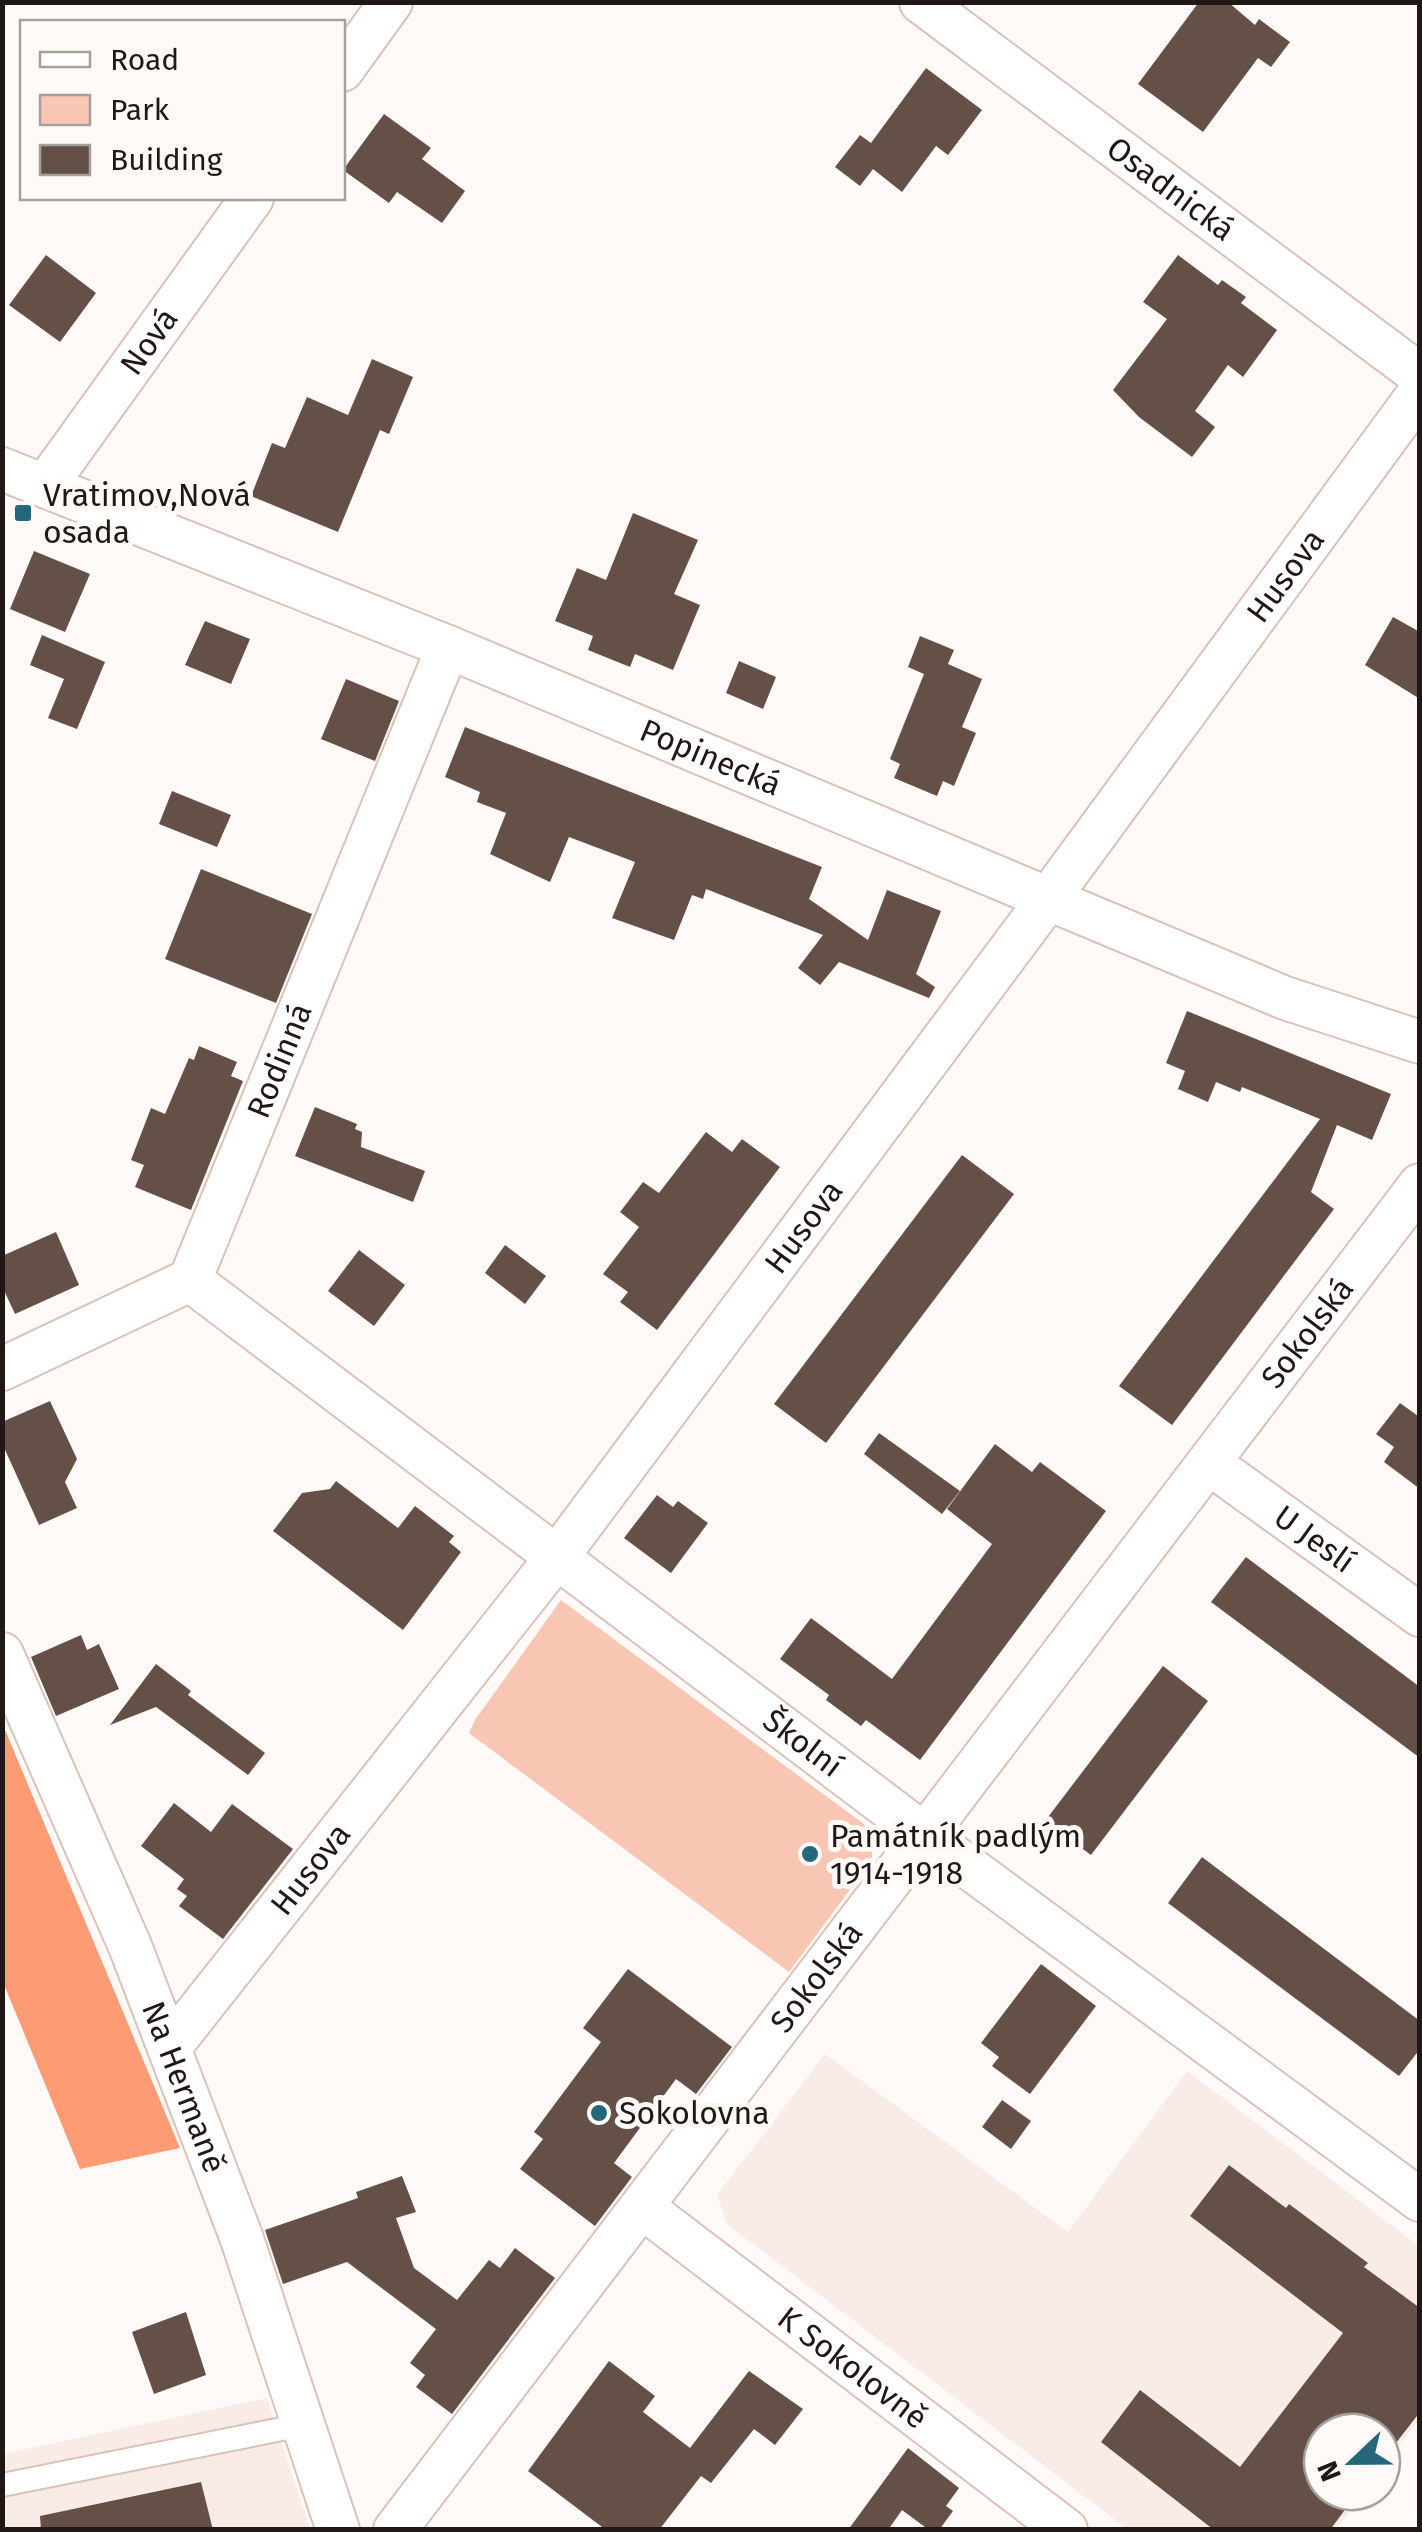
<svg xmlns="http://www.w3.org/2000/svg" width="1422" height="2532" font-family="'Fira Sans',sans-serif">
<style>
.built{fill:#f9ece7}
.green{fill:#f8c6b3}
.forest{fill:#fd9b74}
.building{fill:#655048}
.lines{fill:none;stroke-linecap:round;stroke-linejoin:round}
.lane-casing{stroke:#dac2b9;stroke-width:26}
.street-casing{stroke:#dac2b9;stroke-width:46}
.lane{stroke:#fff;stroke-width:22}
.street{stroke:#fff;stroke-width:42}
.poi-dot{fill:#25667a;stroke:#fffaf8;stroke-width:4}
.labels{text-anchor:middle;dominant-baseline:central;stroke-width:10;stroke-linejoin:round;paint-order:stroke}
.street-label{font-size:32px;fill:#211815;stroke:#fffaf8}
.poi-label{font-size:32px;fill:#211815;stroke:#fffaf8;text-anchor:start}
</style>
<rect width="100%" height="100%" fill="#fffaf8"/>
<g class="built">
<path d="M825,2054l243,178 119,-161 232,175v174l-37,46v-34h-60v60h42l-27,37h-210l-400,-305 -10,-29z"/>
<path d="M267,2398l43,131h-307l-1,-75z"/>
</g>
<path class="green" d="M561,1600l311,230v30l-83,112 -320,-239 6,-13z"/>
<path class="forest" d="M3,1725l177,423 -100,21 -77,-187z"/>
<g class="building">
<path d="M1199,2h29l27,23 4,-6 31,23 -19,25 -13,-9 -55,74 -65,-48z"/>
<path d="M926,68l56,42 -34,45 -12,-9 -34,46 -29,-23 -13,17 -25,-19 25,-32 11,8z"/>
<path d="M384,114l47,34 -9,11 43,32 -23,32 -45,-31 -8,11 -46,-33z"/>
<path d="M46,255l50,38 -36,49 -51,-37z"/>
<path d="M1178,255l40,30 4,-5 24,17 -5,6 36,27 -34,47 -15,-12 -33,46 20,16 -23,30 -53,-40 -26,-27 54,-71 -24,-17z"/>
<path d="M372,359l41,18 -24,57 -9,-4 -42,102 -87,-36 21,-53 13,5 22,-51 41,18z"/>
<path d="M633,513l65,27 -24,54 26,11 -27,65 -38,-16 -5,13 -42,-17 5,-14 -38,-15 22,-53 29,12z"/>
<path d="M34,551l56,23 -25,58 -55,-23z"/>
<path d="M1393,617l27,15v67l-55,-34z"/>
<path d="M205,621l45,18 -19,45 -46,-19z"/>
<path d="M42,635l63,27 -28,67 -29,-11 16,-39 -34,-14z"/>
<path d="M920,636l34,14 -6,14 34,15 -20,48 14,6 -22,53 -11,-5 -6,15 -43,-18 6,-14 -10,-5 34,-85 -16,-7z"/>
<path d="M739,661l37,16 -13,32 -37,-16z"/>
<path d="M346,679l53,22 -24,60 -54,-22z"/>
<path d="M465,727l357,140 -13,32 59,41 19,-50 54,21 -25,63 19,13 -6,11 -90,-36 -19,23 -22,-17 25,-33 -117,-46 -3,10 -11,-4 -18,45 -62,-22 23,-56 -66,-25 -19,45 -60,-28 16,-41 -29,-11 3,-10 -35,-15z"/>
<path d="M172,791l59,24 -14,32 -58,-23z"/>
<path d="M201,869l111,45 -36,89 -111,-44z"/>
<path d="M1187,1011l204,83 -19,46 -35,-15 -26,67 23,17 -162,216 -53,-39 201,-267 -78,-32 -2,5 -24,-10 -8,20 -30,-13 7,-18 -19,-8z"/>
<path d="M199,1046l38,16 -6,14 12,5 -52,129 -56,-23 9,-22 -13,-5 20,-52 14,6 24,-56 5,2z"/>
<path d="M315,1107l42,17 -2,5 7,3 -1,15 64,24 -12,31 -118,-46z"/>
<path d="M706,1132l26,20 10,-13 38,28 -123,163 -37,-28 8,-10 -25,-18 36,-47 -19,-15 23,-30 16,11z"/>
<path d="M962,1155l52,39 -188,249 -52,-39z"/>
<path d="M56,1232l23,53 -64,29 -13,-28v-30z"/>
<path d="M505,1245l41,31 -21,28 -40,-31z"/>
<path d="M359,1250l46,35 -31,41 -46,-35z"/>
<path d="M50,1401l27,58 -12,23 12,26 -38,17 -37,-82v-21z"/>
<path d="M1400,1403l18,13 2,-2v75l-36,-27 10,-15 -18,-13z"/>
<path d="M879,1433l81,58 -18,23 -78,-60z"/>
<path d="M995,1444l37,28 8,-10 66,49 -186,249 -54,-40 -5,6 -35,-26 3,-5 -49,-36 31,-41 81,61 100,-135 -45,-35z"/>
<path d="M336,1481l62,47 17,-22 39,30 -5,6 12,10 -58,78 -130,-99 29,-38 28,-4z"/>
<path d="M657,1495l16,12 5,-6 30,22 -37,50 -47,-35z"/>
<path d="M1246,1557l174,130v71l-209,-156z"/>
<path d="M81,1635l6,15 12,-6 20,45 -63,27 -25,-59z"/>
<path d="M156,1664l35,27 -3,4 77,58 -17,22 -92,-68 -46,18z"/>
<path d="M1163,1666l45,35 -117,154 -46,-34z"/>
<path d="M174,1803l37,29 21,-28 61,45 -70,90 -44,-33 8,-10 -10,-7 7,-10 -43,-33z"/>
<path d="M1202,1857l218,164v28l-21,27 -231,-173z"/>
<path d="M1041,1964l55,42 -66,88 -38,-28 7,-9 -18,-14z"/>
<path d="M628,1969l104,78 -36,47 -20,-15 -62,84 18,14 -37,49 -75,-57 23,-30 -9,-7 67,-90 -18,-14z"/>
<path d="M1002,2100l29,21 -20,28 -29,-22z"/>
<path d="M1229,2165l57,43 3,-4 79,59 -4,4 56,41v104l-38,49v-29h-60v60h36l-28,38h-116l-113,-88 39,-52 100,77 103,-134 -153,-117z"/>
<path d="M402,2176l14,36 -20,6 18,50 43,32 32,-40 11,8 15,-20 40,30 -103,136 -36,-27 9,-12 -15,-12 26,-34 -89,-67 -64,22 -18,-54 93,-32 -2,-6z"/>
<path d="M186,2312l20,63 -52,19 -22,-62z"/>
<path d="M609,2361l46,35 -12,16 47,36 59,-77 54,38 -28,36 -21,-16 -43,54 -10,-7 -42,54h-53l-78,-59z"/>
<path d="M908,2448l51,40 -13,18 7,5 -14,19h-10l-27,-20 -14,20h-40z"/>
<path d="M201,2482l12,48h-172l-1,-14z"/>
</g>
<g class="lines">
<g class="lane-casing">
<path id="lane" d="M2,2485l300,-60"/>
</g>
<g class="street-casing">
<g id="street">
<path id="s1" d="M921,2l499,373"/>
<path d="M342,70l49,-68"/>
<path id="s2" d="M2,469l446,178 837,351 135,44"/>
<path id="s3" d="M45,486l207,-288"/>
<path id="s4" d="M190,1280l736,556 494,364"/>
<path id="s5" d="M2,1369l188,-89 258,-633"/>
<path id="s6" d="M1209,1463l211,152"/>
<path id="s7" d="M2,1654l128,292 112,293 96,291"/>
<path id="s8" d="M169,2048l388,-491 491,-658 372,-507"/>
<path id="s9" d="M642,2207l424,323"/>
<path id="s10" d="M395,2530l1025,-1345"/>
</g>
</g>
<use href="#lane" class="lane"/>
<use href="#street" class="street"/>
</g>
<g class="poi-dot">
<rect x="13" y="503" width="20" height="20" rx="5"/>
<circle cx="810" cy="1854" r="10"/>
<circle cx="599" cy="2113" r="10"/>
</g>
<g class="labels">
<g class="street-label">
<text stroke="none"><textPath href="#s1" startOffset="312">Osadnická</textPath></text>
<text stroke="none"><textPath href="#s3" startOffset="178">Nová</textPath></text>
<text stroke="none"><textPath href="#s8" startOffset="1848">Husova</textPath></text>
<text stroke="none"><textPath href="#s2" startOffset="765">Popinecká</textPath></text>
<text stroke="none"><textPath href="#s5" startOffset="445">Rodinná</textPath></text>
<text stroke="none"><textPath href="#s8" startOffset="1038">Husova</textPath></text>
<text stroke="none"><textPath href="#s10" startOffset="1505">Sokolská</textPath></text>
<text stroke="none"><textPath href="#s6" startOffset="130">U Jeslí</textPath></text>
<text stroke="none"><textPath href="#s4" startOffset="768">Školní</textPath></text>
<text stroke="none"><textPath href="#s8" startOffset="228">Husova</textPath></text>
<text stroke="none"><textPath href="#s10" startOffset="695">Sokolská</textPath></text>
<text stroke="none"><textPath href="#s7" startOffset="470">Na Hermaně</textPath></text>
<text stroke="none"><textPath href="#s9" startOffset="265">K Sokolovně</textPath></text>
</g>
<g class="poi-label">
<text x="43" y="495">Vratimov,Nová<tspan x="43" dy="37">osada</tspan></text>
<text x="830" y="1836">Památník padlým<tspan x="830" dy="37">1914-1918</tspan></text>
<text x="619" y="2113">Sokolovna</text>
</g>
</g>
<rect width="1422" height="2532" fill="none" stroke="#211815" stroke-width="10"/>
<rect x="20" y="20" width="325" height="180" fill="#fffaf8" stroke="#a6a09d" stroke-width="2.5"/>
<rect x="40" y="52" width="50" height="15" fill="#ffffff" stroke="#a6a09d" stroke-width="2.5"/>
<text x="110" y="70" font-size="30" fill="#211815">Road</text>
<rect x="40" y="95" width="50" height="30" fill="#f8c6b3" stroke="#a6a09d" stroke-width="2.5"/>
<text x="110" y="120" font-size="30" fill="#211815">Park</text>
<rect x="40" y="145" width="50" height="30" fill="#655048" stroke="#a6a09d" stroke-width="2.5"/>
<text x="110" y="170" font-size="30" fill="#211815">Building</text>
<g transform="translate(1352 2462) rotate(248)"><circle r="48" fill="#fffaf8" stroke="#a6a09d" stroke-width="2.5"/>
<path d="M0-8L18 38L0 25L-18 38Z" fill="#25667a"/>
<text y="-15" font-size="28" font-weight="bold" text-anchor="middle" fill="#211815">N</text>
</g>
</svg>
